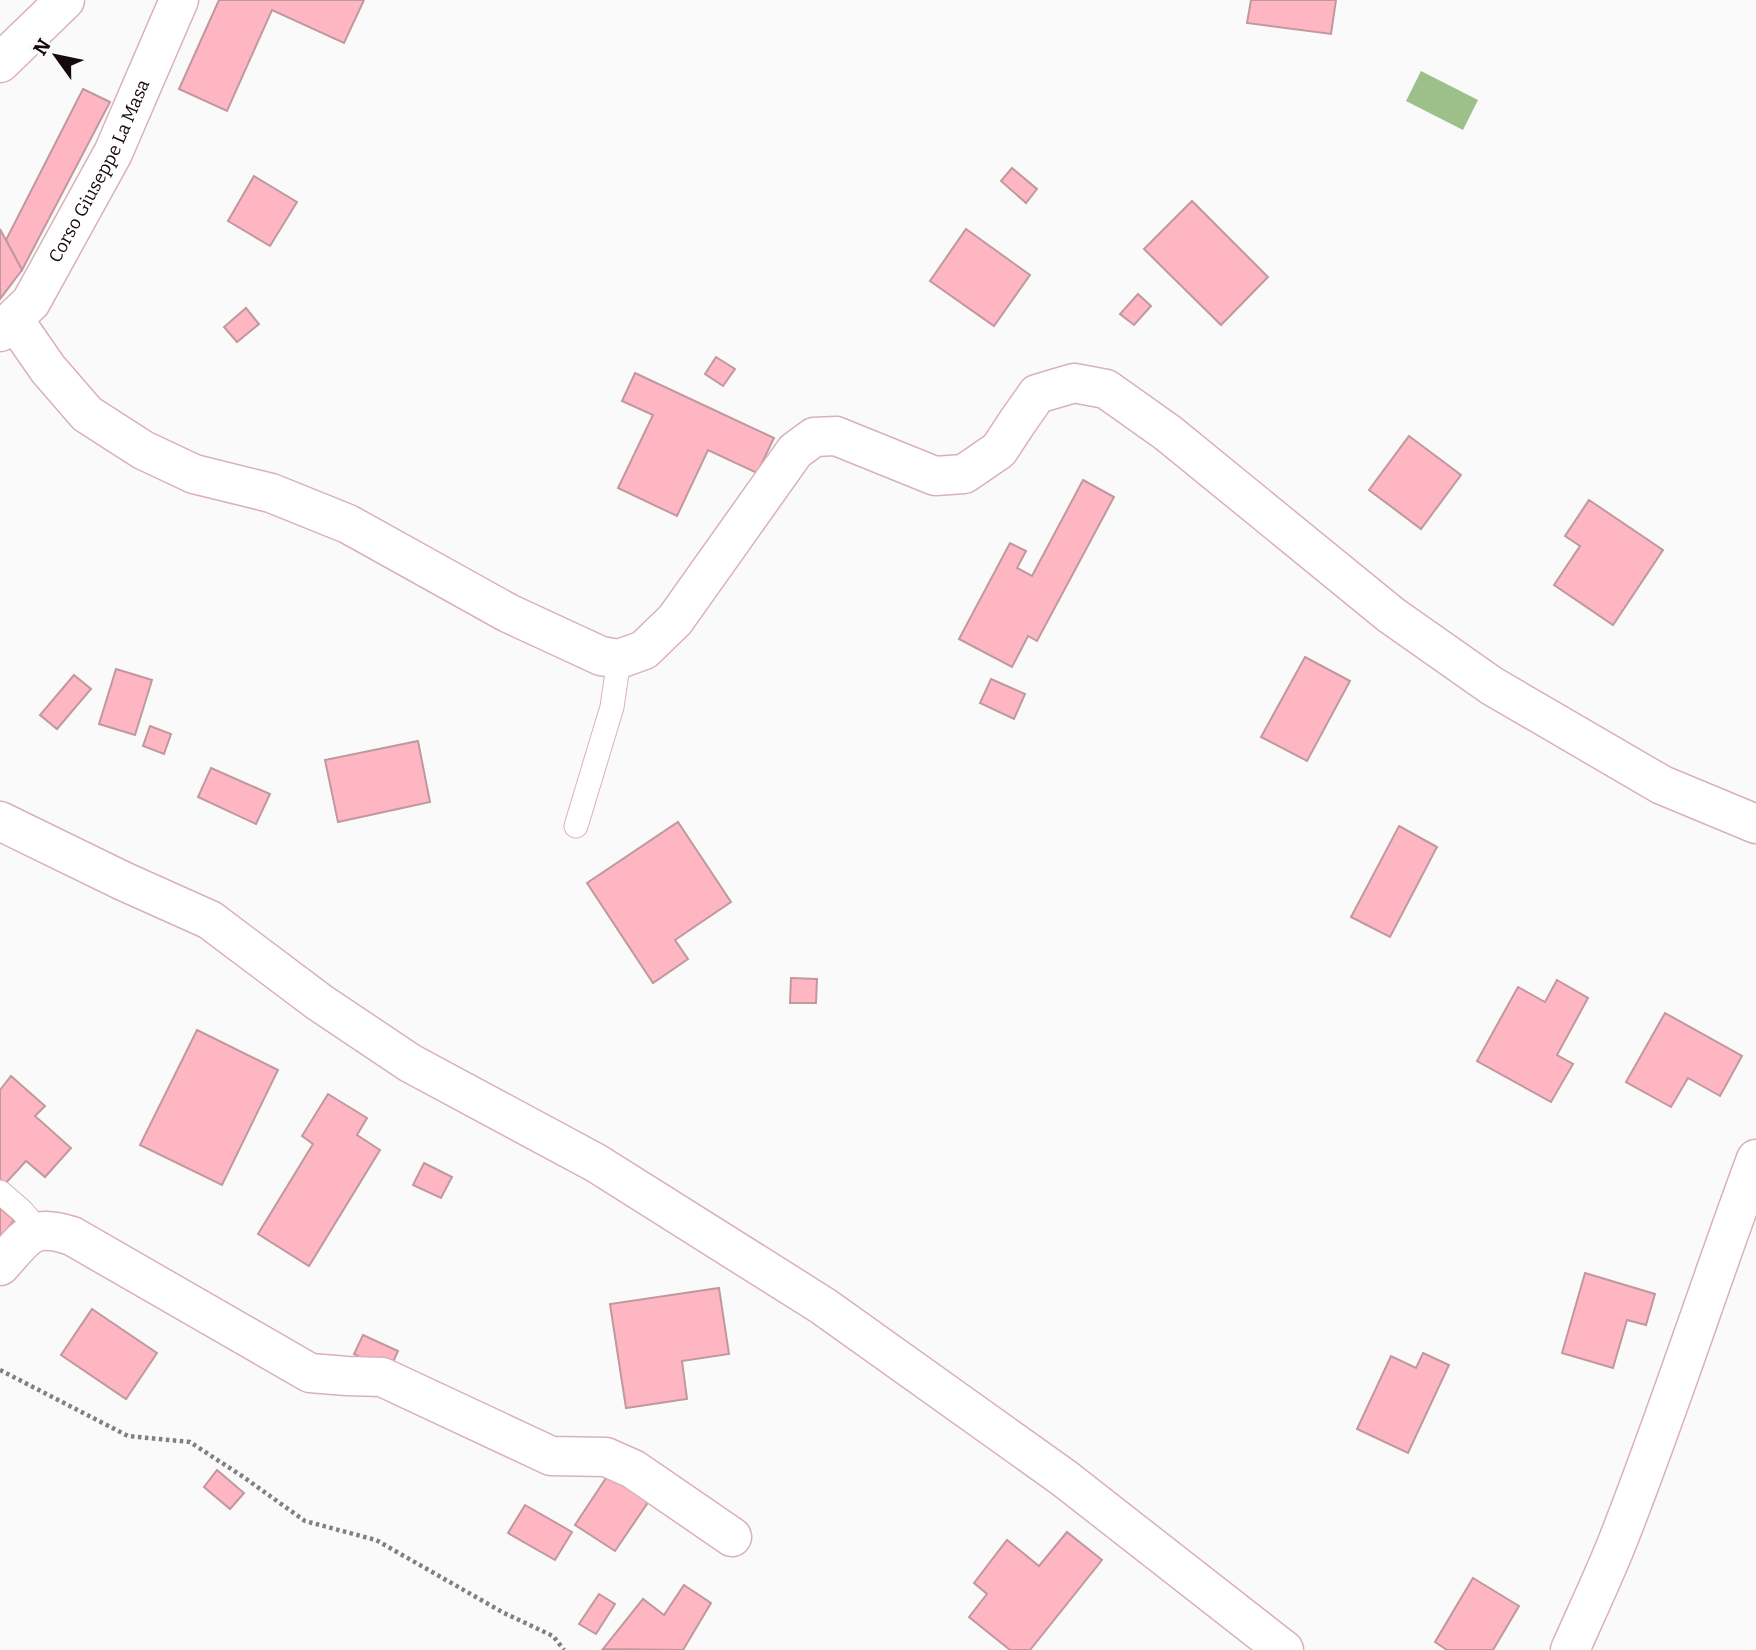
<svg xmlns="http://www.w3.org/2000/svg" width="1756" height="1650" font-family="Bitter,serif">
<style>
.water{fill:#9dc08a}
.building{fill:#fdb6c2;stroke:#c0989e;stroke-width:2}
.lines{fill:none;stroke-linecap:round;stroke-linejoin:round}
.lane-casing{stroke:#dab1b7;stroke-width:25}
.street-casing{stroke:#dab1b7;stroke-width:41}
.secondary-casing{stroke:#dab1b7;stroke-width:41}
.path{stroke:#857e7f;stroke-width:4.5;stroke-dasharray:3.5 3.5;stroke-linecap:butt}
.lane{stroke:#fff;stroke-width:23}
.street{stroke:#fff;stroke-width:38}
.secondary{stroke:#fff;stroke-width:38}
.labels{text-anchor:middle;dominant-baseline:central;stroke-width:7;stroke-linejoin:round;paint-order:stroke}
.street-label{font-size:18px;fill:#16090b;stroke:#fafafa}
</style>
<rect width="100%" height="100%" fill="#fafafa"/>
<path class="water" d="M1421,71l57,29 -15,30 -57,-29z"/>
<g class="building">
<path d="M219,0h145l-20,43 -72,-33 -45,101 -48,-22z"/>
<path d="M1251,0h85l-5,34 -84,-11z"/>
<path d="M83,89l27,13 -88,168 -16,-30z"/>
<path d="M1012,168l25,21 -11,14 -25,-22z"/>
<path d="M254,176l43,26 -27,44 -42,-25z"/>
<path d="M1192,201l76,76 -47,48 -77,-76z"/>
<path d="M0,229l22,41 -22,29z"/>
<path d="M966,229l64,46 -36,51 -64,-45z"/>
<path d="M1138,294l13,12 -17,19 -14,-11z"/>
<path d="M246,308l13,16 -22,18 -13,-15z"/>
<path d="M716,357l19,12 -12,17 -18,-12z"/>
<path d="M635,373l139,65 -17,35 -49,-23 -31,66 -59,-28 35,-73 -31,-14z"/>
<path d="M1409,436l52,39 -40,54 -52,-39z"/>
<path d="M1083,480l31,17 -77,144 -9,-5 -16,31 -53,-28 51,-96 16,8 -9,17 15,8z"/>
<path d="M1589,500l74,50 -50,75 -59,-40 26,-39 -15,-10z"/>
<path d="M1305,657l45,24 -43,80 -46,-24z"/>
<path d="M116,669l36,11 -17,55 -36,-11z"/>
<path d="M74,675l17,14 -34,40 -17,-14z"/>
<path d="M991,679l34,15 -11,25 -34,-16z"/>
<path d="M150,726l21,8 -7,20 -21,-8z"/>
<path d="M418,741l12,61 -92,20 -13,-62z"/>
<path d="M211,768l59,26 -14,30 -58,-27z"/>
<path d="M678,822l53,80 -56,38 13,19 -35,24 -66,-100z"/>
<path d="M1399,826l38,21 -47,90 -39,-20z"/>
<path d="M791,978l26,1 -1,24h-26z"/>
<path d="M1557,980l31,18 -31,57 16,9 -22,38 -74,-41 41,-74 27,15z"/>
<path d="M1665,1013l77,43 -22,40 -32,-18 -17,29 -45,-25z"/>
<path d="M197,1030l81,40 -56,115 -82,-40z"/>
<path d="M11,1076l34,30 -10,10 36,32 -26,29 -19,-16 -21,23 -5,-4v-90z"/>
<path d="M328,1094l39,24 -10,17 23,15 -71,116 -51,-32 55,-90 -11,-8z"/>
<path d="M424,1163l28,14 -11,21 -28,-13z"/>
<path d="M0,1208l14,12 -14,18z"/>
<path d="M1585,1273l70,21 -9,31 -19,-5 -14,48 -51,-15z"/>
<path d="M719,1288l10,66 -47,7 5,38 -61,9 -16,-104z"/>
<path d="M92,1309l65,44 -31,46 -65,-44z"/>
<path d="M363,1335l35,16 -9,20 -35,-17z"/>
<path d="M1423,1353l26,12 -41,88 -51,-24 34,-73 25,12z"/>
<path d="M217,1470l27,23 -14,16 -26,-22z"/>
<path d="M608,1475l41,26 -34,50 -40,-26z"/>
<path d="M525,1505l47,27 -17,28 -47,-27z"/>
<path d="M1067,1532l35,28 -72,90h-20l-41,-33 18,-23 -13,-11 33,-43 32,26z"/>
<path d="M1473,1578l46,28 -26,44h-46l-12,-8z"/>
<path d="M684,1585l27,18 -28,47 -80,-1 40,-50 21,16z"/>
<path d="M599,1594l16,10 -19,30 -17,-10z"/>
</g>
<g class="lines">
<g class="lane-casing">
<g id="lane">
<path d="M576,826l36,-119 7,-48"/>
<path d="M0,1192l22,19 16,19"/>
</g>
</g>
<g class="street-casing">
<g id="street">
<path d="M14,320l34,49 39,45 56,36 51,24 77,19 77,31 160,89 93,43 18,3 25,-9 31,-30 120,-169 19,-14 22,-1 99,40 29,-2 35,-24 19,-29 19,-27 37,-11 32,6 62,44 223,182 101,71 170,99 94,39"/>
<path d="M0,821l123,60 87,39 109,82 91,61 186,100 227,143 241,172 220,172"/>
<path d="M0,1266c27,-29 30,-44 72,-30l238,137 37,3 35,1 169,79 55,1 27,12 99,68"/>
<path d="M1570,1650c15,-34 31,-68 45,-102 51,-128 93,-260 141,-389"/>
</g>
</g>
<g class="secondary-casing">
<g id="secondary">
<path d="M0,63l65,-63"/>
<path id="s1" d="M0,332l31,-30 82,-149 66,-153"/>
</g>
</g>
<path class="path" d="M0,1370l128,66 62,6 52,34 63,45 71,19 128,73 49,23 11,14"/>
<use href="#lane" class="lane"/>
<use href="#street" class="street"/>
<use href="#secondary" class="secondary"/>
</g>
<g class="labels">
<g class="street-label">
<text stroke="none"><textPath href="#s1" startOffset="191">Corso Giuseppe La Masa</textPath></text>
</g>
</g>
<g transform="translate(56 56) rotate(303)" stroke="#fafafa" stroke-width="5" paint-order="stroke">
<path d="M0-5L12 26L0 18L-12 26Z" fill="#16090b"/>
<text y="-10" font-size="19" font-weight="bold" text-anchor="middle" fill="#16090b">N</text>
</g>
</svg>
